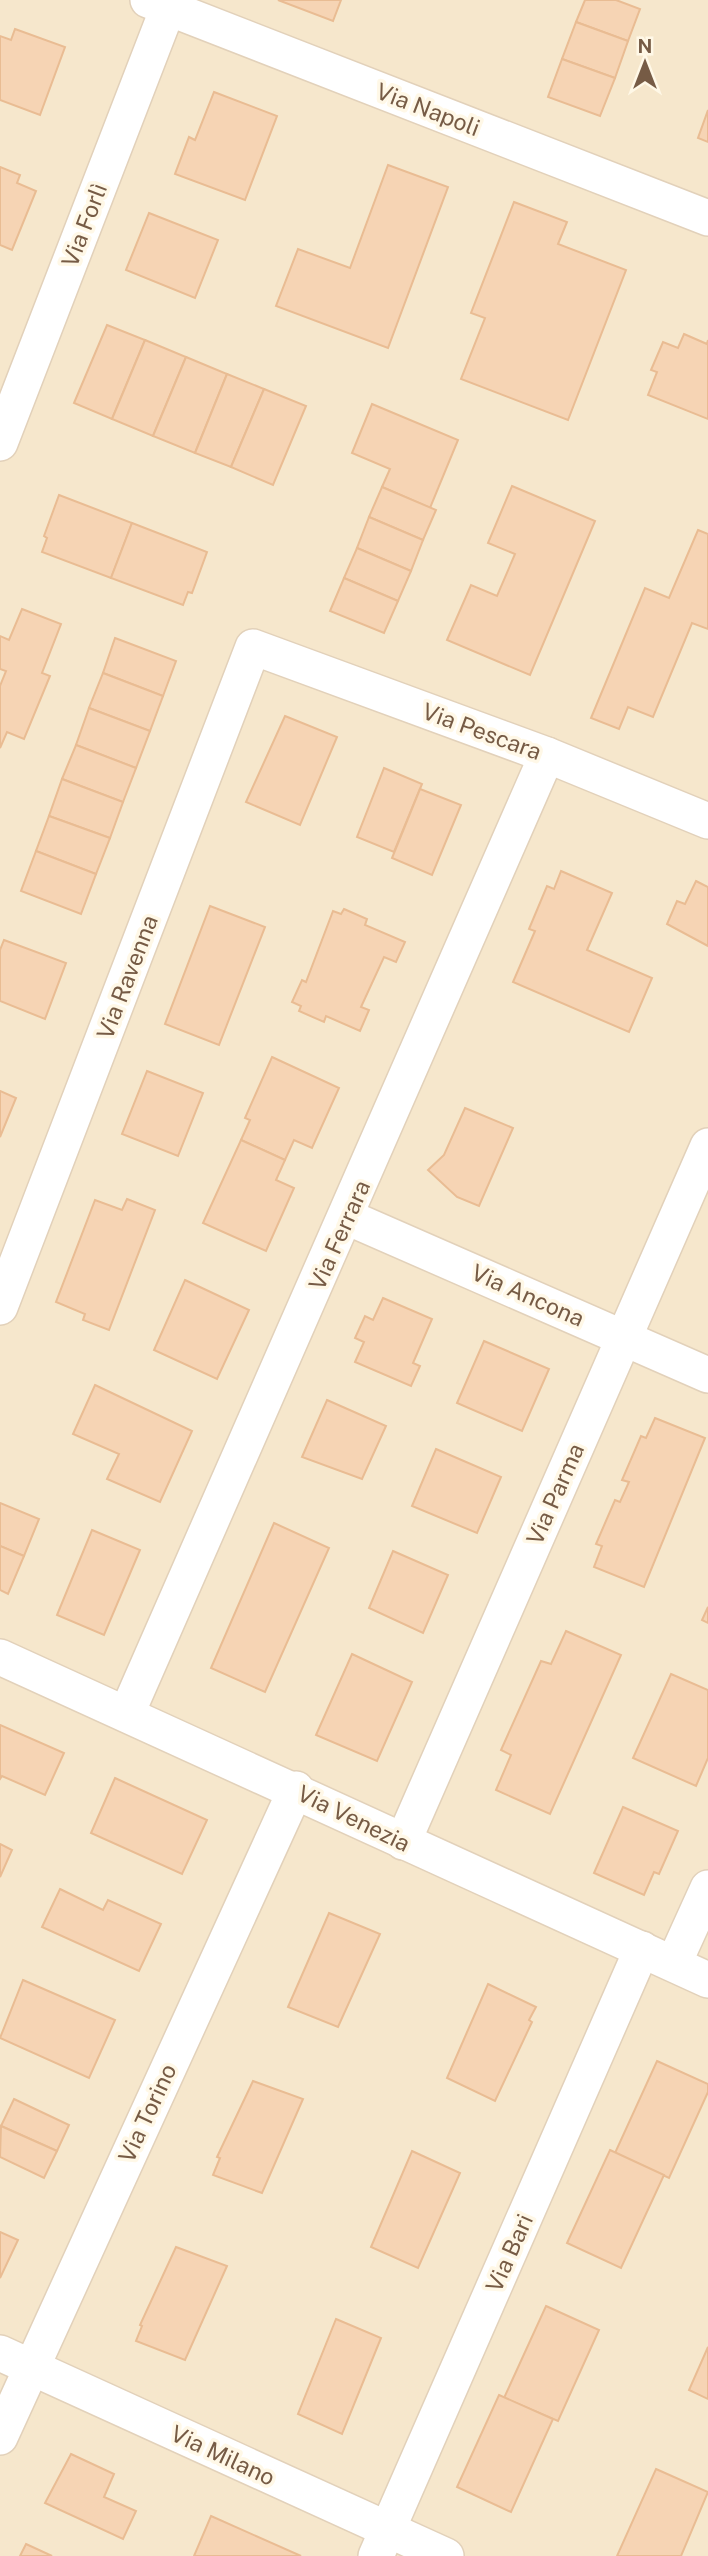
<svg xmlns="http://www.w3.org/2000/svg" width="708" height="2556" font-family="'Public Sans',sans-serif">
<style>
.residential{fill:#f6e7cc}
.building{fill:#f6d4b4;stroke:#e9bc93;stroke-width:2}
.lines{fill:none;stroke-linecap:round;stroke-linejoin:round}
.street-casing{stroke:#e2d1ba;stroke-width:38}
.street{stroke:#fff;stroke-width:35}
.labels{text-anchor:middle;dominant-baseline:central;stroke-width:7;stroke-linejoin:round;paint-order:stroke}
.street-label{font-size:23px;fill:#765b45;stroke:#fff8e7}
</style>
<rect width="100%" height="100%" fill="#fef5de"/>
<rect class="residential" x="0" y="0" width="708" height="2556"/>
<g class="building">
<path d="M278,0h63l-8,21z"/>
<path d="M585,0h31l24,9 -12,32 -52,-19z"/>
<path d="M576,22l52,19 -13,37 -53,-19z"/>
<path d="M15,29l50,18 -25,68 -40,-15v-64l11,4z"/>
<path d="M562,59l53,19 -15,38 -52,-19z"/>
<path d="M214,92l63,24 -32,84 -70,-26 14,-37 6,3z"/>
<path d="M708,110v32l-10,-4z"/>
<path d="M388,165l60,22 -60,161 -112,-42 22,-57 52,19z"/>
<path d="M0,167l20,8 -3,8 19,8 -24,59 -12,-5z"/>
<path d="M514,202l53,20 -9,22 68,26 -58,150 -107,-41 24,-61 -14,-5z"/>
<path d="M149,213l69,27 -23,58 -69,-28z"/>
<path d="M107,325l38,15 -33,79 -38,-16z"/>
<path d="M684,334l23,10 1,-4v79l-60,-24 9,-23 -6,-2 12,-28 15,6z"/>
<path d="M145,340l41,17 -33,79 -41,-17z"/>
<path d="M186,357l41,17 -32,79 -42,-17z"/>
<path d="M227,374l37,15 -33,78 -36,-14z"/>
<path d="M264,389l42,17 -33,79 -42,-18z"/>
<path d="M372,404l86,36 -28,68 -48,-21 8,-18 -38,-16z"/>
<path d="M512,486l83,35 -65,154 -83,-35 24,-55 26,11 18,-42 -27,-11z"/>
<path d="M382,487l54,23 -13,30 -54,-23z"/>
<path d="M59,495l73,28 -21,55 -69,-26 5,-14 -3,-2z"/>
<path d="M369,517l54,23 -12,31 -54,-23z"/>
<path d="M132,523l75,29 -15,41 -4,-1 -5,13 -72,-27z"/>
<path d="M698,530l10,4v95l-16,-6 -39,94 -25,-10 -9,22 -28,-11 54,-130 24,10z"/>
<path d="M357,548l54,23 -13,30 -54,-23z"/>
<path d="M344,578l54,23 -14,32 -54,-22z"/>
<path d="M22,609l39,15 -19,49 8,3 -26,63 -17,-7 -7,16v-62l6,-15 -6,-2v-33l9,4z"/>
<path d="M115,638l61,23 -13,35 -60,-23z"/>
<path d="M103,673l60,23 -13,35 -61,-23z"/>
<path d="M89,708l61,23 -14,37 -60,-23z"/>
<path d="M285,716l52,21 -37,88 -54,-23z"/>
<path d="M76,745l60,23 -13,34 -61,-23z"/>
<path d="M384,768l38,16 -28,68 -37,-15z"/>
<path d="M62,779l61,23 -13,36 -61,-22z"/>
<path d="M420,789l41,16 -29,70 -40,-17z"/>
<path d="M49,816l61,22 -14,36 -60,-23z"/>
<path d="M36,851l60,23 -15,40 -60,-23z"/>
<path d="M561,871l51,22 -25,57 65,28 -23,54 -116,-50 22,-51 -6,-2 18,-43 7,3z"/>
<path d="M696,881l12,6v59l-41,-22 10,-23 8,3z"/>
<path d="M210,906l55,21 -46,118 -54,-21z"/>
<path d="M344,909l23,10 -2,6 40,17 -9,20 -12,-5 -23,50 8,3 -9,21 -34,-15 -2,6 -25,-11 2,-5 -9,-4 10,-22 4,2 27,-71 8,3z"/>
<path d="M4,940l62,23 -21,56 -45,-18v-51z"/>
<path d="M272,1057l67,31 -27,60 -18,-8 -9,20 -44,-20 9,-20 -5,-2z"/>
<path d="M147,1071l56,22 -25,63 -56,-22z"/>
<path d="M0,1091l16,7 -16,39z"/>
<path d="M465,1108l48,20 -34,78 -22,-9 -29,-27 16,-15z"/>
<path d="M241,1140l44,20 -9,20 18,8 -28,63 -63,-28z"/>
<path d="M127,1199l28,11 -46,120 -26,-10 2,-6 -29,-12 39,-102 27,10z"/>
<path d="M185,1280l64,30 -32,69 -63,-29z"/>
<path d="M383,1298l49,21 -19,44 7,3 -9,20 -56,-24 9,-20 -9,-4 10,-22 8,4z"/>
<path d="M484,1341l65,28 -27,62 -65,-28z"/>
<path d="M95,1385l97,46 -32,71 -53,-23 12,-25 -46,-20z"/>
<path d="M327,1400l59,26 -24,53 -60,-22z"/>
<path d="M655,1418l50,20 -61,149 -50,-20 8,-21 -6,-2 19,-44 5,2 9,-20 -7,-2 19,-44 5,2z"/>
<path d="M436,1449l65,28 -24,56 -65,-27z"/>
<path d="M0,1503l39,16 -15,37 -24,-10z"/>
<path d="M274,1523l55,25 -64,144 -54,-24z"/>
<path d="M92,1530l48,20 -36,85 -47,-20z"/>
<path d="M0,1546l24,10 -16,38 -8,-4z"/>
<path d="M393,1551l55,24 -25,58 -54,-25z"/>
<path d="M708,1607v16l-6,-3z"/>
<path d="M566,1631l55,24 -71,159 -54,-24 15,-35 -10,-5 40,-89 10,3z"/>
<path d="M352,1654l60,28 -35,79 -61,-26z"/>
<path d="M671,1674l37,16v68l-12,28 -63,-28z"/>
<path d="M0,1725l64,28 -19,42 -43,-19 -2,3z"/>
<path d="M115,1778l92,42 -25,54 -91,-41z"/>
<path d="M623,1807l55,24 -19,43 -5,-2 -10,23 -50,-22z"/>
<path d="M0,1844l12,6 -12,27z"/>
<path d="M60,1889l43,21 5,-10 53,24 -22,47 -97,-44z"/>
<path d="M329,1913l51,21 -42,93 -50,-20z"/>
<path d="M23,1980l92,40 -26,58 -89,-40z"/>
<path d="M488,1984l48,23 -7,13 3,2 -37,79 -48,-23z"/>
<path d="M657,2061l51,23v8l-39,86 -54,-25z"/>
<path d="M253,2081l50,18 -41,94 -49,-18 7,-17 -3,-1z"/>
<path d="M14,2099l55,26 -12,26 -56,-25z"/>
<path d="M1,2126l56,25 -13,27 -44,-21z"/>
<path d="M610,2150l54,25 -43,93 -54,-25z"/>
<path d="M412,2151l48,22 -42,95 -47,-21z"/>
<path d="M0,2232l18,8 -18,38z"/>
<path d="M176,2247l51,19 -42,94 -49,-19 6,-15 -2,-1z"/>
<path d="M546,2306l53,24 -41,91 -54,-23z"/>
<path d="M336,2319l45,19 -39,96 -44,-20z"/>
<path d="M708,2347v52l-19,-9z"/>
<path d="M499,2395l54,24 -42,93 -54,-25z"/>
<path d="M71,2454l43,20 -10,23 32,14 -13,28 -78,-36z"/>
<path d="M656,2469l52,23 -27,64h-64z"/>
<path d="M211,2516l90,40h-107z"/>
<path d="M26,2544l26,12h-32z"/>
</g>
<g class="lines">
<g class="street-casing">
<g id="street">
<path d="M148,0l560,218"/>
<path d="M0,443l168,-435"/>
<path d="M347,1217l361,158"/>
<path d="M0,1307l253,-660 294,108 161,66"/>
<path d="M0,1657l708,323"/>
<path d="M127,1713l420,-958"/>
<path d="M403,1842l305,-696"/>
<path d="M674,1963l34,-75"/>
<path d="M0,2353l446,203"/>
<path d="M0,2437l296,-648"/>
<path d="M376,2556l266,-607"/>
</g>
</g>
<use href="#street" class="street"/>
</g>
<g class="labels">
<g class="street-label">
<text transform="translate(428 109) rotate(21)">Via Napoli</text>
<text transform="translate(84 225) rotate(-69)">Via Forlì</text>
<text transform="translate(482 731) rotate(20)">Via Pescara</text>
<text transform="translate(127 977) rotate(-69)">Via Ravenna</text>
<text transform="translate(339 1235) rotate(-66)">Via Ferrara</text>
<text transform="translate(528 1295) rotate(24)">Via Ancona</text>
<text transform="translate(555 1494) rotate(-66)">Via Parma</text>
<text transform="translate(354 1818) rotate(26)">Via Venezia</text>
<text transform="translate(147 2113) rotate(-65)">Via Torino</text>
<text transform="translate(509 2253) rotate(-66)">Via Bari</text>
<text transform="translate(223 2455) rotate(25)">Via Milano</text>
</g>
</g>
<g transform="translate(645 63)" stroke="#fff8e7" stroke-width="5" paint-order="stroke">
<path d="M0-5L12 26L0 18L-12 26Z" fill="#765b45"/>
<text y="-10" font-size="19" font-weight="bold" text-anchor="middle" fill="#765b45">N</text>
</g>
</svg>
